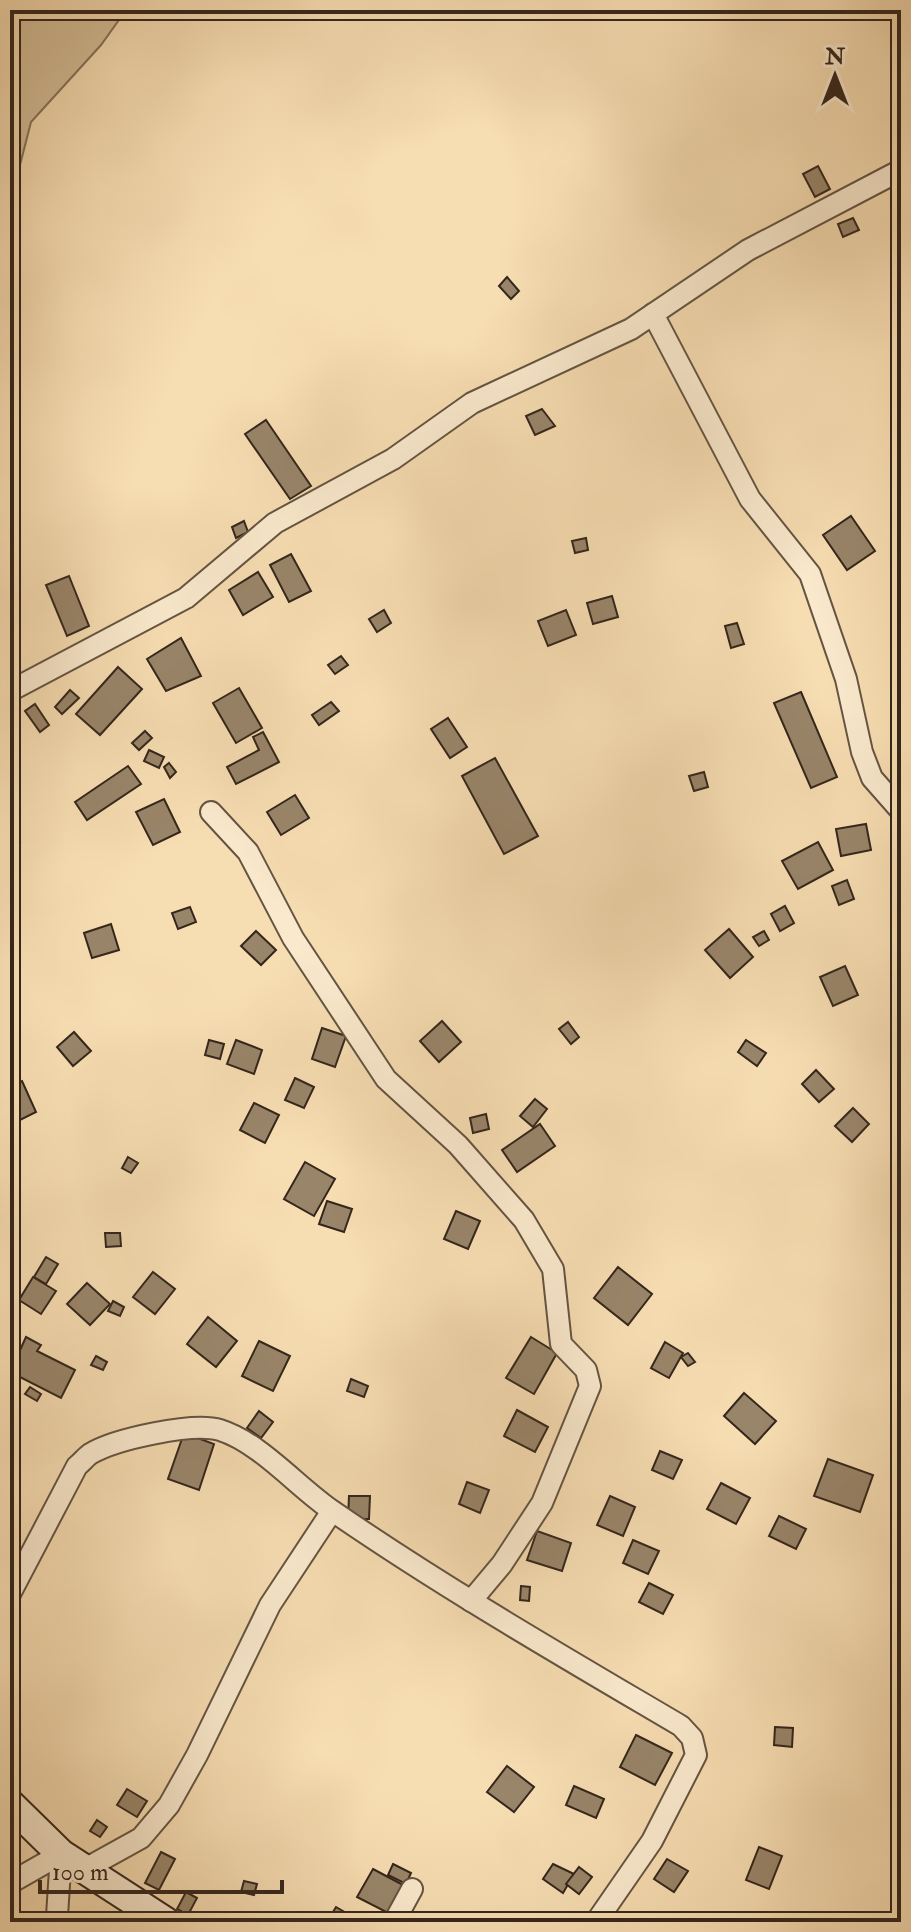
<svg xmlns="http://www.w3.org/2000/svg" width="911" height="1932" font-family="'IM FELL Double Pica',serif">
<style>
.green{fill:#d6be98;stroke:#85725a;stroke-width:2}
.building{fill:#99856a;stroke:#34261c;stroke-width:2}
.lines{fill:none;stroke-linecap:round;stroke-linejoin:round}
.street-casing{stroke:#655442;stroke-width:24}
.secondary-casing{stroke:#34261c;stroke-width:32}
.street{stroke:#fae9cd;stroke-width:20}
.secondary{stroke:#fae9cd;stroke-width:28}
</style>
<rect width="100%" height="100%" fill="#f7ddb2"/>
<filter id="stains"><feTurbulence type="fractalNoise" baseFrequency=".0025" numOctaves="4"/><feColorMatrix values="0 0 0 0 .2 0 0 0 0 .09 0 0 0 0 .02 0 0 0 .5 -.17"/></filter>
<radialGradient id="worn" r=".72"><stop offset=".6" stop-color="#630" stop-opacity="0"/><stop offset="1" stop-color="#630" stop-opacity=".3"/></radialGradient>
<path class="green" d="M10,10h116l-25,35 -70,77 -21,82z"/>
<g class="building">
<path d="M818,166l12,23 -15,8 -12,-23z"/>
<path d="M853,218l6,12 -16,7 -5,-13z"/>
<path d="M507,277l12,14 -8,8 -12,-13z"/>
<path d="M542,409l13,17 -20,9 -9,-19z"/>
<path d="M266,420l45,66 -21,13 -45,-65z"/>
<path d="M851,516l24,35 -28,19 -24,-35z"/>
<path d="M244,521l4,11 -12,6 -4,-11z"/>
<path d="M586,538l2,12 -13,3 -3,-12z"/>
<path d="M291,554l20,37 -22,11 -19,-37z"/>
<path d="M258,572l15,25 -30,18 -14,-25z"/>
<path d="M69,576l20,50 -22,10 -21,-51z"/>
<path d="M612,596l6,21 -25,7 -6,-21z"/>
<path d="M384,610l7,13 -14,9 -8,-13z"/>
<path d="M566,610l10,25 -28,11 -10,-25z"/>
<path d="M737,623l7,21 -13,4 -6,-22z"/>
<path d="M181,638l20,38 -35,15 -19,-32z"/>
<path d="M341,656l7,9 -13,9 -7,-9z"/>
<path d="M118,667l24,22 -42,46 -24,-21z"/>
<path d="M239,688l23,40 -26,15 -23,-40z"/>
<path d="M70,690l9,8 -17,16 -7,-7z"/>
<path d="M801,692l36,85 -26,11 -37,-85z"/>
<path d="M331,702l8,9 -20,14 -7,-10z"/>
<path d="M35,704l14,21 -9,7 -15,-21z"/>
<path d="M448,718l19,29 -17,11 -19,-29z"/>
<path d="M145,731l7,7 -13,12 -7,-7z"/>
<path d="M263,732l16,30 -43,22 -9,-17 32,-17 -6,-13z"/>
<path d="M149,750l15,7 -5,11 -15,-7z"/>
<path d="M495,758l43,78 -34,18 -42,-78z"/>
<path d="M169,763l7,9 -6,6 -6,-11z"/>
<path d="M128,766l13,18 -54,36 -12,-18z"/>
<path d="M704,772l4,15 -14,4 -5,-15z"/>
<path d="M295,795l14,23 -28,17 -14,-23z"/>
<path d="M164,799l16,33 -27,13 -17,-33z"/>
<path d="M10,821l10,21 -10,4z"/>
<path d="M866,824l5,26 -30,6 -5,-27z"/>
<path d="M818,842l15,28 -35,19 -16,-28z"/>
<path d="M847,880l7,19 -15,6 -7,-19z"/>
<path d="M785,906l9,17 -14,8 -9,-17z"/>
<path d="M190,907l6,15 -18,7 -6,-16z"/>
<path d="M111,924l8,26 -27,8 -8,-25z"/>
<path d="M729,929l24,28 -23,21 -25,-28z"/>
<path d="M256,931l20,19 -15,15 -20,-19z"/>
<path d="M764,931l5,9 -10,6 -6,-9z"/>
<path d="M845,966l13,29 -25,11 -13,-29z"/>
<path d="M442,1021l19,21 -22,20 -19,-21z"/>
<path d="M568,1022l11,15 -8,7 -12,-15z"/>
<path d="M322,1028l24,8 -11,31 -23,-8z"/>
<path d="M74,1032l17,19 -18,15 -16,-19z"/>
<path d="M209,1040l15,4 -4,15 -15,-4z"/>
<path d="M236,1040l26,10 -8,24 -27,-10z"/>
<path d="M746,1040l20,13 -9,13 -19,-14z"/>
<path d="M816,1070l18,19 -15,13 -17,-18z"/>
<path d="M295,1078l19,9 -10,21 -19,-8z"/>
<path d="M22,1081l14,31 -24,12 -2,-37z"/>
<path d="M535,1099l12,10 -14,18 -13,-11z"/>
<path d="M254,1103l25,12 -14,28 -25,-13z"/>
<path d="M853,1108l16,16 -17,18 -17,-16z"/>
<path d="M486,1114l3,15 -16,4 -3,-15z"/>
<path d="M540,1124l15,22 -38,26 -15,-22z"/>
<path d="M128,1157l10,6 -7,10 -9,-5z"/>
<path d="M305,1162l30,17 -21,37 -30,-17z"/>
<path d="M327,1201l25,8 -8,23 -25,-8z"/>
<path d="M456,1211l24,10 -12,28 -24,-10z"/>
<path d="M105,1233h15l1,13 -15,1z"/>
<path d="M46,1257l12,7 -12,20 -12,-7z"/>
<path d="M618,1267l34,27 -24,31 -34,-27z"/>
<path d="M153,1272l22,17 -20,25 -22,-17z"/>
<path d="M33,1277l23,14 -15,23 -22,-14z"/>
<path d="M87,1283l23,21 -20,21 -23,-21z"/>
<path d="M113,1301l11,6 -4,9 -12,-5z"/>
<path d="M208,1317l29,24 -21,26 -29,-23z"/>
<path d="M26,1337l15,8 -4,6 38,19 -14,28 -51,-26z"/>
<path d="M531,1337l26,16 -23,41 -28,-16z"/>
<path d="M259,1341l31,15 -17,35 -31,-15z"/>
<path d="M665,1342l18,11 -14,25 -18,-10z"/>
<path d="M688,1353l7,9 -7,4 -7,-9z"/>
<path d="M96,1356l11,6 -4,8 -12,-5z"/>
<path d="M351,1379l17,7 -4,11 -17,-6z"/>
<path d="M30,1387l11,7 -4,7 -12,-7z"/>
<path d="M744,1393l32,28 -21,23 -31,-28z"/>
<path d="M517,1410l31,17 -13,25 -31,-16z"/>
<path d="M259,1411l14,11 -12,16 -14,-10z"/>
<path d="M184,1433l30,11 -15,46 -31,-11z"/>
<path d="M660,1451l22,9 -9,19 -21,-9z"/>
<path d="M828,1459l45,16 -13,37 -46,-16z"/>
<path d="M467,1482l22,8 -9,23 -21,-9z"/>
<path d="M721,1483l29,15 -14,26 -29,-15z"/>
<path d="M349,1496h21l-1,23h-21z"/>
<path d="M610,1496l25,11 -12,29 -26,-11z"/>
<path d="M779,1516l27,13 -10,20 -27,-13z"/>
<path d="M537,1531l34,12 -9,28 -35,-11z"/>
<path d="M633,1540l26,11 -11,23 -25,-11z"/>
<path d="M649,1583l24,12 -10,19 -24,-12z"/>
<path d="M521,1586l9,1 -1,14 -9,-1z"/>
<path d="M775,1727l18,1 -1,19 -18,-2z"/>
<path d="M636,1735l36,18 -17,32 -35,-18z"/>
<path d="M507,1766l27,21 -20,25 -27,-20z"/>
<path d="M574,1786l30,13 -8,19 -30,-13z"/>
<path d="M127,1789l20,12 -10,16 -20,-12z"/>
<path d="M97,1820l10,7 -7,10 -10,-6z"/>
<path d="M759,1847l23,9 -13,33 -23,-9z"/>
<path d="M161,1852l14,7 -16,31 -14,-7z"/>
<path d="M667,1859l21,12 -14,21 -20,-13z"/>
<path d="M393,1864l18,9 -5,11 -18,-9z"/>
<path d="M553,1864l21,10 -11,19 -20,-14z"/>
<path d="M579,1867l13,10 -13,17 -13,-10z"/>
<path d="M373,1869l32,17 -15,28 -33,-17z"/>
<path d="M244,1881l13,3 -3,11 -13,-3z"/>
<path d="M186,1892l11,6 -9,17 -11,-6z"/>
<path d="M336,1907l26,15h-35z"/>
<path d="M16,1912l7,10h-13v-7z"/>
<path d="M249,1914l12,8h-19z"/>
</g>
<g class="lines">
<g class="street-casing">
<g id="street">
<path d="M653,314l97,185 60,75 36,105 16,73 10,26 29,33"/>
<path d="M10,691l176,-93 89,-75 118,-64 79,-56 159,-74 117,-79 153,-80"/>
<path d="M211,812l37,40 45,86 93,141 72,66 66,75 29,49 8,75 25,26 4,16 -48,117 -40,61 -31,37"/>
<path d="M10,1594l67,-128c4,-3 9,-9 13,-12 25,-15 103,-32 130,-24 41,13 78,58 114,82 112,77 230,145 347,214l11,12 4,17 -44,86 -56,81"/>
<path d="M85,1869l56,-31 28,-33 28,-50 73,-150 62,-94"/>
<path d="M10,1883l51,-29"/>
<path d="M59,1922l-2,-6 4,-62"/>
<path d="M394,1922l18,-33"/>
</g>
</g>
<g class="secondary-casing">
<path id="secondary" d="M10,1804l51,50 105,68"/>
</g>
<use href="#street" class="street"/>
<use href="#secondary" class="secondary"/>
</g>
<rect width="911" height="1932" fill="none" stroke="#f7ddb2" stroke-width="40"/>
<rect x="12" y="12" width="887" height="1908" fill="none" stroke="#34261c" stroke-width="4"/>
<rect x="20" y="20" width="871" height="1892" fill="none" stroke="#34261c" stroke-width="2"/>
<g transform="translate(835 76)" stroke="#fae9cd" stroke-width="6" paint-order="stroke">
<path d="M0-6L14 30L0 20L-14 30Z" fill="#34261c"/>
<text y="-12" font-size="22" font-weight="bold" text-anchor="middle" fill="#34261c">N</text>
</g>
<path d="M40 1880v12h242v-12" fill="none" stroke="#34261c" stroke-width="4"/>
<text x="52" y="1880" font-size="24" fill="#34261c" stroke="#fae9cd" stroke-width="6" paint-order="stroke">100 m</text>
<rect width="100%" height="100%" filter="url(#stains)"/>
<rect width="100%" height="100%" fill="url(#worn)"/>
</svg>
